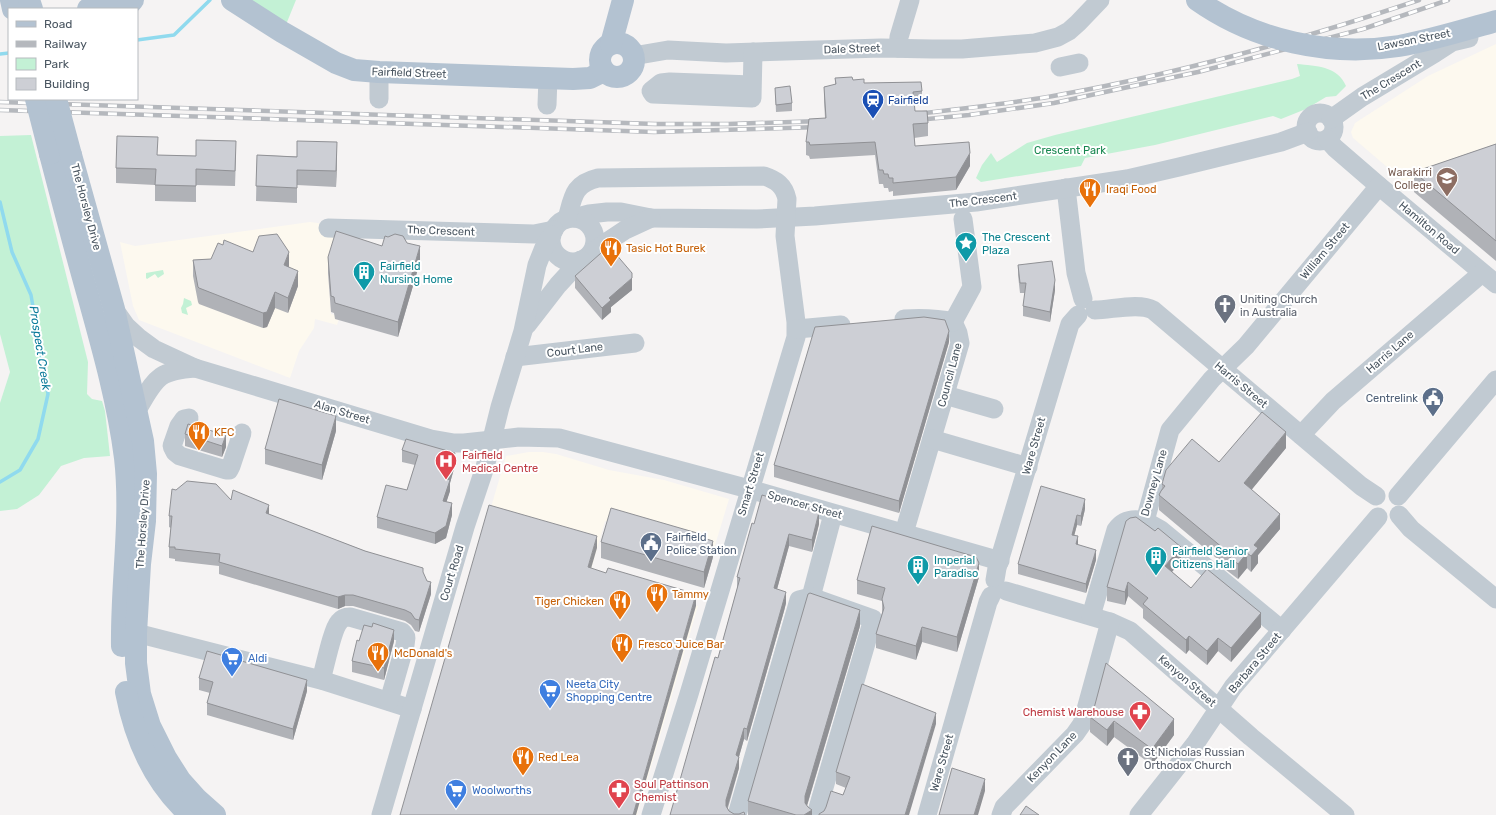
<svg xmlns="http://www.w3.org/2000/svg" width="1496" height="815" font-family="Rubik,sans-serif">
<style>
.commercial{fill:#fdf9ef}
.green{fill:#c3f1d5}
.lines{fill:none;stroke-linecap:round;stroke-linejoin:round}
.stream{stroke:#90daee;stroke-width:3.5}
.minor{stroke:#c1cad2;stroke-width:19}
.major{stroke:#b3c2d1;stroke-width:22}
.rail-casing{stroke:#b5b8bd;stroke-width:4.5}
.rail{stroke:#fff;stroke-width:3;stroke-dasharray:9;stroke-linecap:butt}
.major-bridge{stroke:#b3c2d1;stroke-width:22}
.wall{fill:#b0b2b7}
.shaded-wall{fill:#909195}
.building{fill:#cdcfd5;stroke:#909195}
.labels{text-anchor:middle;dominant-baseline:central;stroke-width:4;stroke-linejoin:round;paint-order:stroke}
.street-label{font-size:11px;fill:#4a5661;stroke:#fff}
.transit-label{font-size:11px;fill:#164399;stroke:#fff;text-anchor:start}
.park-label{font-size:11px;fill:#17864f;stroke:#fff}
.education-label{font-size:11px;fill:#785e54;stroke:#fff;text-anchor:end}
.food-label{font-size:11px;fill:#c56008;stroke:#fff;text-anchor:start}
.culture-label{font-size:11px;fill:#0d838f;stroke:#fff;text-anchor:start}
.worship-label{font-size:11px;fill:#5b616d;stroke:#fff;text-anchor:start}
.service-label{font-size:11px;fill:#4e5e75;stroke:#fff;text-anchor:end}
.health-label{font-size:11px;fill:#be3a42;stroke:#fff;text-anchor:start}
.shop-label{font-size:11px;fill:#366cbe;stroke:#fff;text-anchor:start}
.water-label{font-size:12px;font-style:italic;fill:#0c7c9b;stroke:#fff}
</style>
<rect width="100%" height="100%" fill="#f5f3f3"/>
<g class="commercial">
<path d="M1496,44v216l-143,-122 -2,-6 4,-9 73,-47z"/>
<path d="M310,222l29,4 -11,42 3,46 9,2 -3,9 -22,-6 -1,9 -15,23 -9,27 -151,-58 -6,-14 -13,-64 15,4z"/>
<path d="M529,452h14l13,2 53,16 55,10 65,19 -16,53 -108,-31 -15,53 108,32 -61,209h-236l105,-359z"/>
</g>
<g class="green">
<path d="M242,0h54l-11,27z"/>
<path d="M1297,64c19,2 41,2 49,22l-10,10 -10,1 -20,12 -25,10 -8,-3 -118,29 -70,13 -4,8 -100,16 -5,-4 6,-13 9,-12 6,9 30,-19 28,-8 237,-56 8,-3z"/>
<path d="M31,135l57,227 -1,32 5,5 10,2 3,10 5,45 -26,2 -23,8 -22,29 -22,14 -17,2v-108l10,-31 -10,-38v-198z"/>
<path d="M163,270l1,4 -6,4 -3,-4 -8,5 -1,-1v-5z"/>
<path d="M184,298l7,3 1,4 -6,3 2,7 -6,-2 -1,-5 2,-4z"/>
</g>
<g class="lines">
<g class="stream">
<path d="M137,40l37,-5 36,-35"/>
<path d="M0,54l9,-1"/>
<path d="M0,202l12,50 19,43 17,99 -10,45 -18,31 -20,12"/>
</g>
<g class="minor">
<path d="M898,48l1,-11 11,-37"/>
<path d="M633,56l35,-6 58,3 155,-5 51,1h30l73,-6 23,-6 11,-6 9,-8 22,-23"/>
<path d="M1060,67l19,-4"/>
<path d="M752,85l-82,-3 -9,1 -10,8 2,3 99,4 1,-46"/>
<path d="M379,99v-27"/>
<path d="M547,105l1,-28"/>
<circle cx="1320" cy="127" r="14"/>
<path d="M1331,119l31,-22 73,-44 17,-11 17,-4"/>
<path d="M1327,139l8,9 44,38 117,98"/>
<path d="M1066,188l10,85 7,26"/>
<path d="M574,218l15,-4 18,-2h14l30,6 106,1 58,-3 161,-14 151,-23 52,-12 102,-25 27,-10"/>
<circle cx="573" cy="240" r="22"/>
<path d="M567,219c6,-22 6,-35 31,-41l166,-2c12,4 20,9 23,23l-2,37 11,86v15l-107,357 -38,121"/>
<path d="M328,228l206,6 20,-4"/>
<path d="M592,252l33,-22 26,-12"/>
<path d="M114,309l12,17 13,12 15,11 41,19 236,71 23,4h10l55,-6 40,1 190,51 251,72"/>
<path d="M1095,310c16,0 44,-8 58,0l208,176 15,10"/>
<path d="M904,319c17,-1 32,-1 49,3l5,11 2,10 -56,190"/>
<path d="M953,322l19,-35 -9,-68"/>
<path d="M527,325l31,-40 23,-25"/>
<path d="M797,329l44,-4"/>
<path d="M515,357l120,-14"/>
<path d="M945,395l49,14"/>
<path d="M137,410c19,-31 19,-39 58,-42"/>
<path d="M189,418l-5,1 -5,7 -7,20 3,6 5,4 46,14h3l2,-4 11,-33"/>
<path d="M1301,435l32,-34 149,-128"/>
<path d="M932,439l96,28"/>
<path d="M1398,496l98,-116"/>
<path d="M1399,515l12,14 85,70"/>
<path d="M1145,521l16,9 121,100"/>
<path d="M995,580l2,-12 73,-244 8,-9"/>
<path d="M1006,591l104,31 20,9 121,106 94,78"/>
<path d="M811,597l22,-83"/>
<path d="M1091,616l25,-86c7,-10 16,-12 29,-9l25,-91 42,-51 34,-33 133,-160"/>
<path d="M136,633l185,47 91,29"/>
<path d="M321,680c4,-13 11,-50 18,-58 3,-4 6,-5 11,-5l52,15 4,5 -1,8 -16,56"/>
<path d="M381,815l84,-288 20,-60 15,-60 23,-76 14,-66 8,-20 7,-10"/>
<path d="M737,815l62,-215 12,-3 62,22 -57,196"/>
<path d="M927,815l61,-213 3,-6"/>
<path d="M1001,815l3,-8 71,-73 7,-10 28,-102"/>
<path d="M1139,815l56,-71 38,-57 145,-170"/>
</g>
<g class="major">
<path d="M11,0l2,9"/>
<path d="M29,0l3,9"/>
<path d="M232,0l50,32 54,31 18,7 25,2 194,7 17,-1 14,-7"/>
<path d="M88,9l14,-4 6,-5"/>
<path d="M125,9l8,-9"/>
<circle cx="617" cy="60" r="17"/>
<path d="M611,44l12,-44"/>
<path d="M50,154c12,46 24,92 37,138 15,54 31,110 38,166 7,62 -4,125 -3,188"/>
<path d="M71,155l43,154 29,132 3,33 -1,47 -5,43 -4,69v30l4,31 10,32 16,32 14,22 17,19 18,16"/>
<path d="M126,692c9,47 27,90 64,123"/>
</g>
<g class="rail-casing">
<g id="rail">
<path d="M0,102l655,22h73l92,-3"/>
<path d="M0,110l654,22 166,-5"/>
<path d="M915,114c46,-5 93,-10 138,-18 124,-22 247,-56 366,-96"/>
<path d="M917,120l52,-5 85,-12 144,-31 165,-43 85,-29"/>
</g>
</g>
<use href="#rail" class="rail"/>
<g class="major-bridge">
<path d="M1197,0c58,41 133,57 202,46 33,-6 65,-16 97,-25"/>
<path d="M36,99l14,55"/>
<path d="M56,99l15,56"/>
</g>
</g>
<g class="wall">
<path d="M835,78l18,2 11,3 58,8v14l-8,1 1,5 13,12v13l-14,2 1,8 55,20 -14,24 -63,6v-5l-4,1 -1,-4h-4l-1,-4h-4l-4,-29 -65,4 -1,-3 -3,-1v-13l19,-24 -1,-17v-14l11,-2z"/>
<path d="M775,88l17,15v8l-16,1z"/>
<path d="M1496,144v117l-82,-69v-20z"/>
<path d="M158,155l78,2 -1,29 -39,-1v17l-41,-1v-16l-39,-2v-15z"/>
<path d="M257,155l80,3 -1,29 -39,-2v18l-41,-2z"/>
<path d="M328,257l92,5 -22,75 -63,-18 -1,-6 -3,-1 -3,-39z"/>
<path d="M211,259l78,8 9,19 -10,27 -13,-5 -8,19 -4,1 -64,-24 -1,-2 -5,-26v-16z"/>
<path d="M1018,265l37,25 -5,32 -27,-6v-10l2,-13h-5l-2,-18z"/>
<path d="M575,276l57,14 -21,17v5l-9,8 -27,-32z"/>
<path d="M949,342l-50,171 -125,-36v-12z"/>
<path d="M188,424l38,23 -4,10 -37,-11v-12z"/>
<path d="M336,431l-14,49 -57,-16v-15z"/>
<path d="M1286,448l-35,42 29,39 -22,26v8l-7,9 -4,-4 -9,11 -17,-13v-4l-62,-52v-15l3,-7v-4l57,-22z"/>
<path d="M402,450l53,15 -5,18v8l-4,11 6,13 -6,23 -11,6 -58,-16v-11l30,-27 8,-25 -13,-3z"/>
<path d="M176,490l55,10 192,73 8,21 -12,38 -4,-1 -4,-6 -6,-4 -52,-15h-8l-7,3 -119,-35v-8l-44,-5v-2l-6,-1v-11l2,-19 -2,-1v-11z"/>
<path d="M1085,509l-4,17 -4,-1 -3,10 4,10 18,15 -10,33 -68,-19v-10z"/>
<path d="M754,524h65l-7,28 -23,-6 -12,43 9,14 -2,8 -37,130 -3,-2 -5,18v11l-11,40 1,3 5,3 -64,1 48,-157 19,-69v-12z"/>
<path d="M704,539l9,18 -9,31 -103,-30v-16z"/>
<path d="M1181,561l-9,11 19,16 70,39 -30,35 -13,-11 -11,14 -18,-15 -3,4 -43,-36v-9l-15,-13 -3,9 -18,-4v-14z"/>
<path d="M979,577l-22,75 -35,-10 -6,18 -40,-12v-14l6,-21v-12l-25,-7v-14z"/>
<path d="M860,626l-53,180 5,9h-64v-14z"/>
<path d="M372,627l22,14 -10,39 -32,-8v-11l7,-20z"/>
<path d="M199,678l108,13 -14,49 -86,-25v-12l3,-10 -11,-3z"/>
<path d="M1090,717l84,18 -22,30 -38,-28 -7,9 -17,-14z"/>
<path d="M936,724l-93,71 3,-7 -10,-4v-12z"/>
</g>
<g class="shaded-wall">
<path d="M337,142v16l-1,29v-16z"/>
<path d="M970,153v13l-14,24v-13z"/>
<path d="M420,246v16l-22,75v-15z"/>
<path d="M289,252v16l-5,-3z"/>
<path d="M298,271v15l-10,27v-15z"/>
<path d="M632,278v12l-21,17v5l-9,8v-12l7,-10z"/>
<path d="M1055,280v10l-5,32v-10z"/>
<path d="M275,292v16l-8,19 -4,1v-15z"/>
<path d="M949,331v11l-50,171v-12z"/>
<path d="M336,416v15l-14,49v-15z"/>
<path d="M1286,432v16l-42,51v-16z"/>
<path d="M226,435v12l-4,10v-11z"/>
<path d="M455,453v12l-5,18v8l-7,22v-12l4,-22z"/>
<path d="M1085,499v10l-4,17v-10z"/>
<path d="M452,503v12l-6,23 -11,6v-11z"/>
<path d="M269,505v12l-3,-4z"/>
<path d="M819,512v12l-7,28v-12z"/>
<path d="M1280,514v15l-22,26v8l-7,9v-16l3,-11z"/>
<path d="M1077,515v10l-5,19v-9z"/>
<path d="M789,534v12l-15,54v-12z"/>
<path d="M597,536v12l-9,31v-12z"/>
<path d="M1078,536v10l-2,-2z"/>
<path d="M713,541v16l-9,31v-16z"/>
<path d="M1181,547v14l-16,19v-14z"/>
<path d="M1096,550v10l-10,33v-9z"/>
<path d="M1247,553v15l-9,11v-15z"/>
<path d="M979,563v14l-22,75v-15z"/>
<path d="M431,582v12l-12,38v-12z"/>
<path d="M1128,582v14l-3,9v-13z"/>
<path d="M786,592v11l-2,8 -37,130v-12z"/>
<path d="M696,594v12l-60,209h-3z"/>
<path d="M345,595v11l-7,3v-12z"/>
<path d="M860,610v16l-55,186v-16z"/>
<path d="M1261,613v14l-30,35v-14z"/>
<path d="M922,627v15l-6,18v-14z"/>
<path d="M394,630v11l-10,39v-12z"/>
<path d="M1189,636v14l-3,4v-14z"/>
<path d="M1218,638v13l-11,14v-14z"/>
<path d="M307,680v11l-14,49v-11z"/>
<path d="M936,713v11l-27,91h-4z"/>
<path d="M1174,719v16l-22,30v-16z"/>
<path d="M1114,721v16l-7,9v-16z"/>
<path d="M744,728v11l-8,28v-12z"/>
<path d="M739,757v11l-13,44v-12z"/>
<path d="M985,779v12l-7,24h-4z"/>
<path d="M812,810v5h-8z"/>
</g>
<g class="building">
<path d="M852,77l1,3 11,-1v4l57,-1 1,9 -9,1 2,19h12l1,12 -15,1 2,22 54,-4 1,11 -14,24 -63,6v-5h-4l-1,-4h-4l-1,-4h-4l-4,-28 -65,3 -1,-3h-3l3,-23 17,-1 -2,-31 12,-3 -1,-6z"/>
<path d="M790,86l2,17 -16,2 -1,-17z"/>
<path d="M117,136l41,1 -1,18 39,1v-16l40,1 -1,30 -39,-2v17l-41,-1 1,-16 -40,-1z"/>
<path d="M297,141l40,1 -1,29 -39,-1v18l-41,-2 1,-31 40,2z"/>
<path d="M1496,144v97l-82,-69z"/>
<path d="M336,231l46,15 3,-10 3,1 7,-3 8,2 4,7 13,3 -22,76 -63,-19 -1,-6 -3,-1 -3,-39z"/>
<path d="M277,234l12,18 -5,13 14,6 -10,27 -13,-6 -8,20 -4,1 -64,-25 -1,-1 -5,-27 18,-1 7,-16 5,2 1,-5 29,12 6,-16z"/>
<path d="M609,246l23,27v5l-23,20 2,2 -9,8 -27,-32z"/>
<path d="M1052,261l3,19 -5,32 -27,-6 3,-23h-6l-2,-18z"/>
<path d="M924,317l21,3 4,11 -50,170 -125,-36 41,-138z"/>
<path d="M279,399l57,17 -14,49 -57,-16z"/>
<path d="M1262,412l24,20 -42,51 36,31 -26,31 4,3 -7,8 -4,-3 -9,11 -17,-14 2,-2 -64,-53 2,-4 4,-5 -3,-2 4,-14 26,-31 27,23z"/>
<path d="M188,424l38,11 -4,11 -37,-12z"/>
<path d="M406,439l49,14 -8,26 3,1 -7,21 9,2 -6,23 -11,7 -58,-16 9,-32 21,5 11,-35 -16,-5z"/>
<path d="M187,481l29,3 15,16 2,-10 36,15 -3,8 99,38 58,17v4l4,9 4,1 -12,38 -4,-1 -4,-6 -6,-3 -52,-15h-8l-7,2 -119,-35 1,-8 -45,-5v-2h-6l3,-31h-3l3,-27 4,1z"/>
<path d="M1041,486l44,13 -4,17 -4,-1 -5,20 6,1 -2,8 20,6 -10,34 -68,-20z"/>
<path d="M762,495l57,17 -7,28 -23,-6 -15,54 12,4 -2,7 -37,130 -3,-1 -8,27 3,2 -13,43v6l3,5 5,3h5l5,-2 1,3h-75l45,-158 3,1 22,-80 -3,-1 15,-54 2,1z"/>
<path d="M489,505l108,31 -9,31 18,6 2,-5 88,26 -63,221h-233z"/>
<path d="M611,508l93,27 -1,3 10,3 -9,31 -103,-30z"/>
<path d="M1136,517l19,14 3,-3 23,19 -16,19 26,22 16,-19 54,44 -30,35 -13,-10 -11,13 -18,-15 -3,4 -43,-36 5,-6 -20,-16 -3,10 -18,-5 19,-66 4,-3z"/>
<path d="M872,526l104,31 3,6 -22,74 -35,-10 -6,19 -40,-12 8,-26 -2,-9 3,-11 -28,-8z"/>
<path d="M810,593l50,17 -55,186v7l3,4 4,3 -8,5h-8l-48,-14 60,-207z"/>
<path d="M373,623l21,7 -10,38 -32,-7 5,-21 2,1 5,-16 8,2z"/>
<path d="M207,651l100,29 -14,49 -86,-26 6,-21 -14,-4z"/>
<path d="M1106,663l68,56 -22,30 -38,-28 -7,9 -17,-13 3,-5z"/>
<path d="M862,684l74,29 -31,102h-86v-1l5,-3 2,-4 5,-16 12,4 7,-18 -14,-5z"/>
<path d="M952,768l33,11 -11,36h-35z"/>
<path d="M1026,806l13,9h-19z"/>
</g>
<defs>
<g id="station-pin" transform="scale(1.15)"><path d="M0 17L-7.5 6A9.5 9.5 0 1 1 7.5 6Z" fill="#1a4fb4" stroke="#fff"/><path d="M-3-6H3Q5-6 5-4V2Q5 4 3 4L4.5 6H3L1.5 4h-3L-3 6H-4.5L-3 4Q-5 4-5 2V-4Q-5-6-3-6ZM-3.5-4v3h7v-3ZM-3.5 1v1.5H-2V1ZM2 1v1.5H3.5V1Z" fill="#fff"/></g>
<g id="university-pin" transform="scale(1.15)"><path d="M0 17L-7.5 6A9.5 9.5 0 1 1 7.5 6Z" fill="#8d6e63" stroke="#fff"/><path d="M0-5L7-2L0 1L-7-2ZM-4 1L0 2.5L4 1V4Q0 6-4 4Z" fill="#fff"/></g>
<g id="restaurant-pin" transform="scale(1.15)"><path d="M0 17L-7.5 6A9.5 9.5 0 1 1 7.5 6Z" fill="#e8710a" stroke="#fff"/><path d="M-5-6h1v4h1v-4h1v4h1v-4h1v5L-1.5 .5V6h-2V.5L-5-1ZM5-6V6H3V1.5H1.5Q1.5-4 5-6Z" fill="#fff"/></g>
<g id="sight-pin" transform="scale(1.15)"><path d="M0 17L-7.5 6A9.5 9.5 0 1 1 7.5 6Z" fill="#0f9aa8" stroke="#fff"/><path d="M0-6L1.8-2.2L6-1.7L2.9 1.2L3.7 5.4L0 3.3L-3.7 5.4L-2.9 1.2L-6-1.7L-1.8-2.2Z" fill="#fff"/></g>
<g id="building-pin" transform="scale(1.15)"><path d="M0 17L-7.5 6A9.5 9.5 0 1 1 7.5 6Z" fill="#0f9aa8" stroke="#fff"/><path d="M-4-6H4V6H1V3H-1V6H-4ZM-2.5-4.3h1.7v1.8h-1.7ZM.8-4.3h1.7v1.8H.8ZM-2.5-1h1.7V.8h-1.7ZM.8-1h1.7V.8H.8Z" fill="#fff"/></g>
<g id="church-pin" transform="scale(1.15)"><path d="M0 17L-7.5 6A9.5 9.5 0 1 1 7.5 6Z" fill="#6b7280" stroke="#fff"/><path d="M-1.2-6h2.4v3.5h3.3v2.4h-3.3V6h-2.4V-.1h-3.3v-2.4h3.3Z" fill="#fff"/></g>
<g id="civic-pin" transform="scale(1.15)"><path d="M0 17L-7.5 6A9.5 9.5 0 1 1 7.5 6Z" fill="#5c6f8a" stroke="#fff"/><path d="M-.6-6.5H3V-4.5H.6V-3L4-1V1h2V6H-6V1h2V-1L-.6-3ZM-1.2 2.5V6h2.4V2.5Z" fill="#fff"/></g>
<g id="hospital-pin" transform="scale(1.15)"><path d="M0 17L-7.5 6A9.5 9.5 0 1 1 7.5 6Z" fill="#e0444e" stroke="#fff"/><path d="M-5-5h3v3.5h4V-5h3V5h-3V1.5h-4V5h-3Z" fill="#fff"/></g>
<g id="supermarket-pin" transform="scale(1.15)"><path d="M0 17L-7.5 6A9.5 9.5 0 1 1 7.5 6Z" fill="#3f7fe0" stroke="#fff"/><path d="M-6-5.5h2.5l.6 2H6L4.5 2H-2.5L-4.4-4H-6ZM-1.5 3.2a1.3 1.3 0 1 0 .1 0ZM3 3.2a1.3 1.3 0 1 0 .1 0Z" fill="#fff"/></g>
<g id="pharmacy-pin" transform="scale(1.15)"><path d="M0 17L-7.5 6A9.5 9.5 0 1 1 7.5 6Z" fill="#e0444e" stroke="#fff"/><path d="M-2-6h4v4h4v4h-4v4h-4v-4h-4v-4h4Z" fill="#fff"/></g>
</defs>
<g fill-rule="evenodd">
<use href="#station-pin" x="873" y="100"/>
<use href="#university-pin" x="1447" y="178"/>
<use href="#restaurant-pin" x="1090" y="189"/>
<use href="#sight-pin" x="966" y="243"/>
<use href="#restaurant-pin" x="611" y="248"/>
<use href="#building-pin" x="364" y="272"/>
<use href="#church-pin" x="1225" y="305"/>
<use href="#civic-pin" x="1433" y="398"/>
<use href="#restaurant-pin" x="199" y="432"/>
<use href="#hospital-pin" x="446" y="461"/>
<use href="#civic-pin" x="651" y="543"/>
<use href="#building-pin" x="1156" y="557"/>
<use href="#building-pin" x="918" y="566"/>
<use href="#restaurant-pin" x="657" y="594"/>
<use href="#restaurant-pin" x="620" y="601"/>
<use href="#restaurant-pin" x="622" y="644"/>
<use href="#restaurant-pin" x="378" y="653"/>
<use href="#supermarket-pin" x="232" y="658"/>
<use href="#supermarket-pin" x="550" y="690"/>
<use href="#pharmacy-pin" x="1140" y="712"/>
<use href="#restaurant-pin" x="523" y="757"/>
<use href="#church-pin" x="1128" y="758"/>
<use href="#supermarket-pin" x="456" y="790"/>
<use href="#pharmacy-pin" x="619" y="790"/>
</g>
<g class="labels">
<g class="street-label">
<text transform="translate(1414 40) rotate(-11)">Lawson Street</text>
<text transform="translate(852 49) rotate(-2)">Dale Street</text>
<text transform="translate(409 73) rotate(2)">Fairfield Street</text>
<text transform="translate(1391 80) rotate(-31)">The Crescent</text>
<text transform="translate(983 200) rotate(-7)">The Crescent</text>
<text transform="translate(86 207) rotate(75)">The Horsley Drive</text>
<text transform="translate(1429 228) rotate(40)">Hamilton Road</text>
<text transform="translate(441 231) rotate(2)">The Crescent</text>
<text transform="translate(1325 251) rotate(-50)">William Street</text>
<text transform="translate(575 350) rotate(-7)">Court Lane</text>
<text transform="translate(1390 352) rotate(-41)">Harris Lane</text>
<text transform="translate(950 375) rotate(-75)">Council Lane</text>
<text transform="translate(1241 385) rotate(40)">Harris Street</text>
<text transform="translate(342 412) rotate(17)">Alan Street</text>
<text transform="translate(1034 446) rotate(-74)">Ware Street</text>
<text transform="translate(1154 483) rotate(-74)">Downey Lane</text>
<text transform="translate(751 484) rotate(-73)">Smart Street</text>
<text transform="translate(805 505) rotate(16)">Spencer Street</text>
<text transform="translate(143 524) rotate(-86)">The Horsley Drive</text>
<text transform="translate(452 573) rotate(-73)">Court Road</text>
<text transform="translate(1255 663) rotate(-50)">Barbara Street</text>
<text transform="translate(1187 681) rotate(41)">Kenyon Street</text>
<text transform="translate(1052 757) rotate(-46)">Kenyon Lane</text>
<text transform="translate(942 763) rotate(-74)">Ware Street</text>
</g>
<g class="transit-label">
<text x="888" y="100">Fairfield</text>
</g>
<g class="park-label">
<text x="1070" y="150">Crescent Park</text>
</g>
<g class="education-label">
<text x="1432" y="172">Warakirri<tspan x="1432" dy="13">College</tspan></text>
</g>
<g class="food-label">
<text x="1106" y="189">Iraqi Food</text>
<text x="626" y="248">Tasic Hot Burek</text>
<text x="214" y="432">KFC</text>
<text x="672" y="594">Tammy</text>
<text x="604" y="601" text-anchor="end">Tiger Chicken</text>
<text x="638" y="644">Fresco Juice Bar</text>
<text x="394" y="653">McDonald's</text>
<text x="538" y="757">Red Lea</text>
</g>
<g class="culture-label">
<text x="982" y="237">The Crescent<tspan x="982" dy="13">Plaza</tspan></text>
<text x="380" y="266">Fairfield<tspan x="380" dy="13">Nursing Home</tspan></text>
<text x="1172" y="551">Fairfield Senior<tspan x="1172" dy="13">Citizens Hall</tspan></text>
<text x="934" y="560">Imperial<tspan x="934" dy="13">Paradiso</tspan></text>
</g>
<g class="worship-label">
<text x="1240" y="299">Uniting Church<tspan x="1240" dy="13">in Australia</tspan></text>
<text x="1144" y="752">St Nicholas Russian<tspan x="1144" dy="13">Orthodox Church</tspan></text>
</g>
<g class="service-label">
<text x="1418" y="398">Centrelink</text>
<text x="666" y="537" text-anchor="start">Fairfield<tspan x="666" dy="13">Police Station</tspan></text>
</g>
<g class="health-label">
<text x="462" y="455">Fairfield<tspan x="462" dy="13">Medical Centre</tspan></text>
<text x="1124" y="712" text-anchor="end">Chemist Warehouse</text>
<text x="634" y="784">Soul Pattinson<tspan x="634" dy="13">Chemist</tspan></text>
</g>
<g class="shop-label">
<text x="248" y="658">Aldi</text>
<text x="566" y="684">Neeta City<tspan x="566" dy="13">Shopping Centre</tspan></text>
<text x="472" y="790">Woolworths</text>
</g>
<g class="water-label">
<text transform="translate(40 348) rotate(81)">Prospect Creek</text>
</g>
</g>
<rect x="8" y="8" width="130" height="92" fill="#ffffff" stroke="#b7bbc0"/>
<rect x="16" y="21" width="20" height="6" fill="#b3c2d1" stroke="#b7bbc0"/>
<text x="44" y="28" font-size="12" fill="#4a5661">Road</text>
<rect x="16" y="41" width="20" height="6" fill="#b5b8bd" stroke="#b7bbc0"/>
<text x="44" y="48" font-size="12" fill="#4a5661">Railway</text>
<rect x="16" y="58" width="20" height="12" fill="#c3f1d5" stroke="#b7bbc0"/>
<text x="44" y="68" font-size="12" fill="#4a5661">Park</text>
<rect x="16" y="78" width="20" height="12" fill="#cdcfd5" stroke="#b7bbc0"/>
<text x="44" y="88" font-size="12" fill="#4a5661">Building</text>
</svg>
